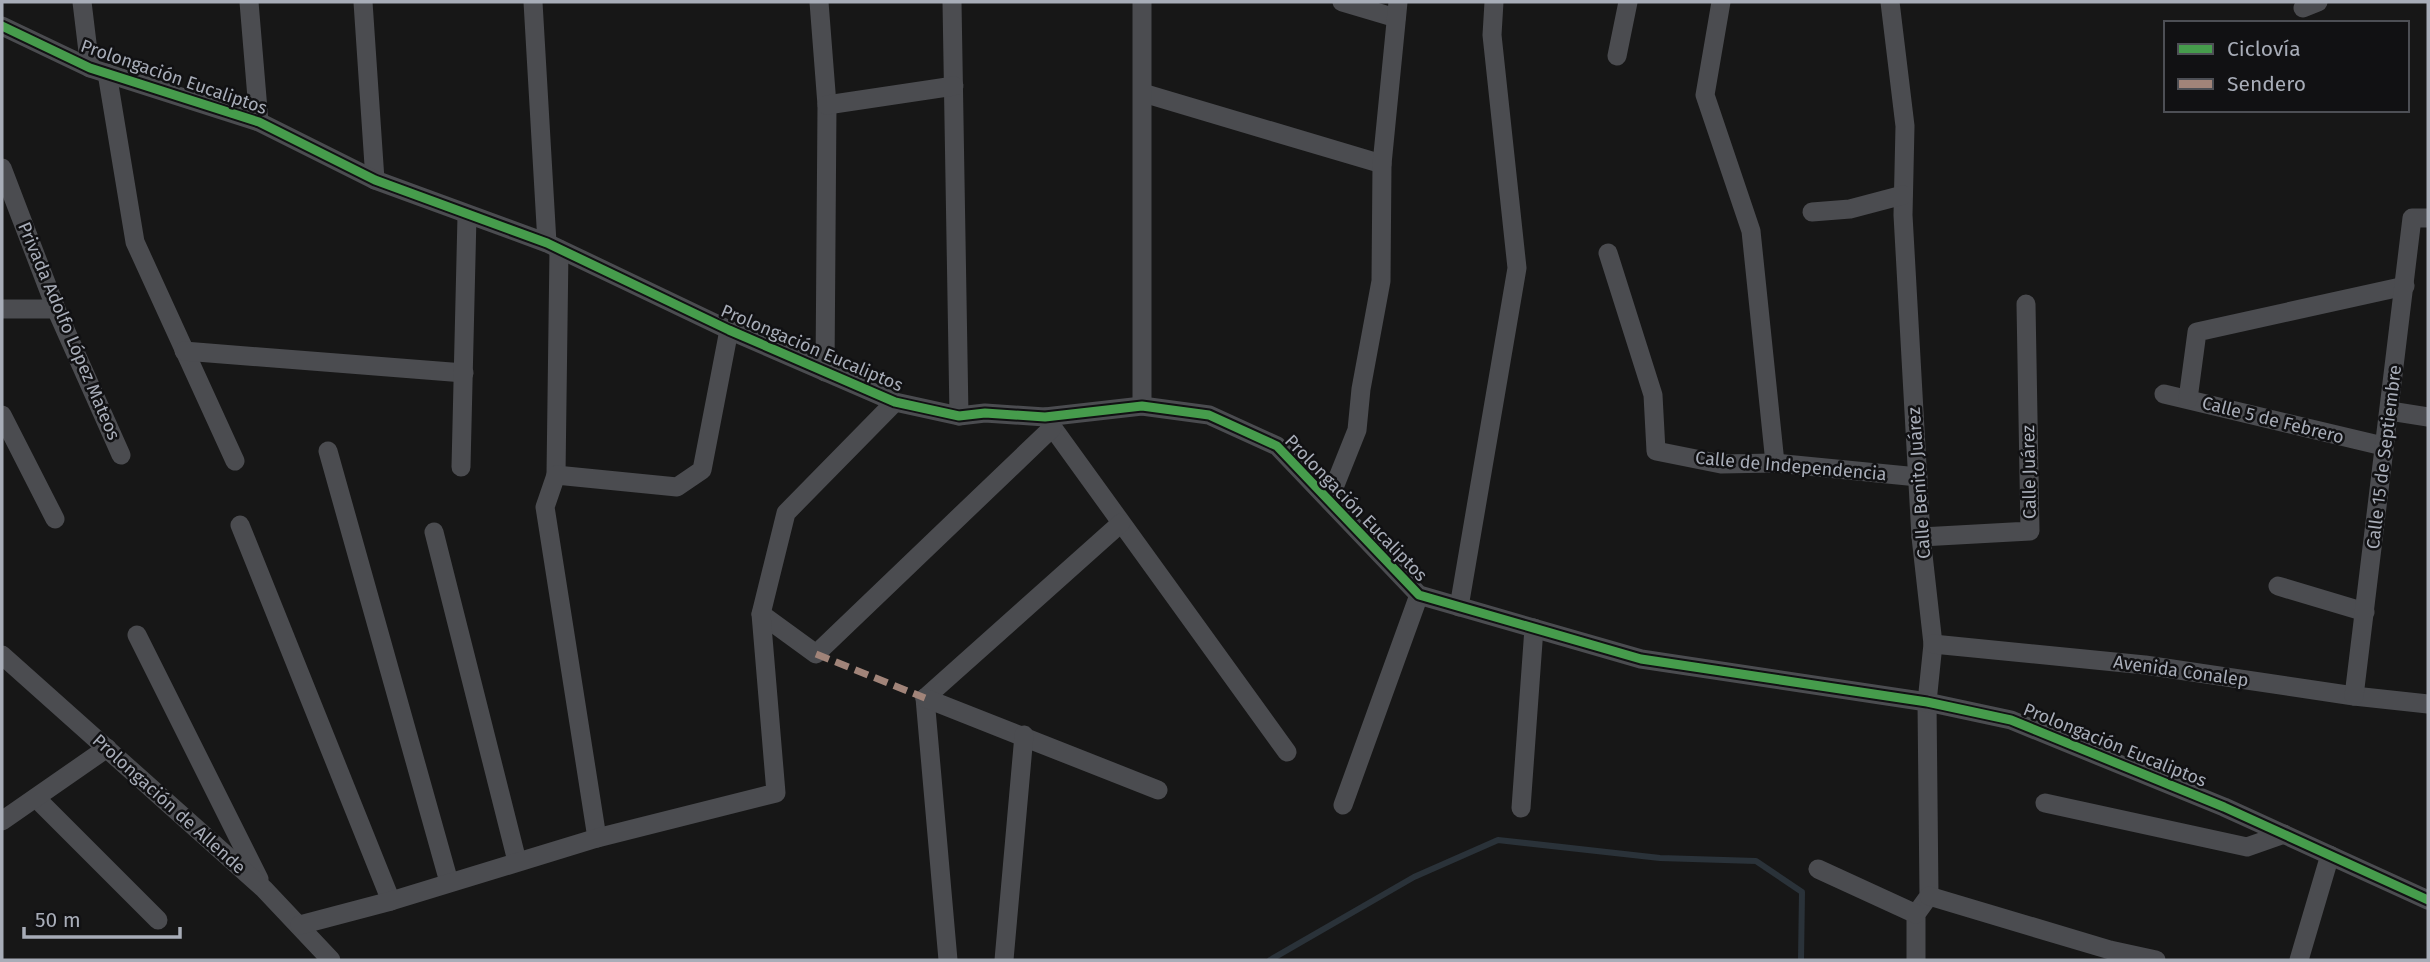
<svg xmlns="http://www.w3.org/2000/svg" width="2430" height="962" font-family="'Fira Sans',sans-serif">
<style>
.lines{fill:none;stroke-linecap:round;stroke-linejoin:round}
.stream{stroke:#2a3239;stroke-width:6}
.minor{stroke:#4b4c50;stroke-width:19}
.quiet{stroke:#a18479;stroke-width:7;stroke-dasharray:14 7;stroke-linecap:butt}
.cycleway-casing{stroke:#111113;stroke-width:13}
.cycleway{stroke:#469c4c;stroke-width:9}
.labels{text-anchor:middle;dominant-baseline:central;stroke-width:5;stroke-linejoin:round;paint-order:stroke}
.street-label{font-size:18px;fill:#a8adb8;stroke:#111113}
</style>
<rect width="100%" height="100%" fill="#171717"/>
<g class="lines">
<path class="stream" d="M1270,960l144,-83 84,-37 162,18 96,3 46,31 -1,68"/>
<g class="minor">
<path d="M82,2l8,66"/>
<path d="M249,2l10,120"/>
<path d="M363,2l12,178"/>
<path d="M533,2l14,241"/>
<path d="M819,2l8,103 -2,267"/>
<path d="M952,2l7,414"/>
<path d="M1342,2l54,16"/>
<path d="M1721,2l-16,93 46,136 24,232"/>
<path d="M1890,2l15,124 -2,89 18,322 12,107 -6,58 2,194 -13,18v46"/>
<path d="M2303,8l15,-6"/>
<path d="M2,26l88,42 169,54 116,58 172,63 182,87 166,72 64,14 26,-3 60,4 97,-11 67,9 68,31 142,149 222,64 286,43 84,18 213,87 204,93"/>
<path d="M1617,56l11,-54"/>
<path d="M107,73l28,169 100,219"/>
<path d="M1143,93l239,71"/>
<path d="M827,105l127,-19"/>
<path d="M2,168l54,141 65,146"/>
<path d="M1812,212l38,-3 53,-14"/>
<path d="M1608,253l45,142 3,56 65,13 54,-1 143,14"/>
<path d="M2,309h54"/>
<path d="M184,351l280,22"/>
<path d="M2164,394l219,52"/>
<path d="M2188,399l9,-67 208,-46"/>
<path d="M1142,406v-404"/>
<path d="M2390,411l38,6"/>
<path d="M2,415l53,104"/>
<path d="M1045,417l242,335"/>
<path d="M328,451l121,431"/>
<path d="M461,467l6,-251"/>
<path d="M556,475l3,-226"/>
<path d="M1329,500l28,-70 4,-41 20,-108 1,-117 16,-162"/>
<path d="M240,525l151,376"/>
<path d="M434,532l83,329"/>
<path d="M1921,537l109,-6 -4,-227"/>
<path d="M2278,586l87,26"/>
<path d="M1459,607l58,-339 -25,-233 2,-33"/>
<path d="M761,614l55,40 236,-226"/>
<path d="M137,635l122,244"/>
<path d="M1933,644l212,21 209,31 74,8"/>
<path d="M2,655l262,234 67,71"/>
<path d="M2354,696l58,-478h16"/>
<path d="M925,698l23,262"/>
<path d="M925,698l196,-175"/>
<path d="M925,698l233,92"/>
<path d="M36,798l122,122"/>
<path d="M2045,803l202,44 37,-13"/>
<path d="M1343,805l76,-210"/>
<path d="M1521,808l13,-180"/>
<path d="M2,821l105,-73"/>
<path d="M597,838l-52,-331 11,-32 121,12 25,-17 27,-140"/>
<path d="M1818,869l98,45"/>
<path d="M1929,896l181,54 46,10"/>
<path d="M300,925l91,-24 206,-63 179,-45 -15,-179 25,-101 109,-111"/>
<path d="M1004,960l20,-225"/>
<path d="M2299,960l31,-105"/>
</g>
<path class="quiet" d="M816,654l109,44"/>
<g class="cycleway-casing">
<path id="cycleway" d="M2,26l88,42 169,54 116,58 172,63 182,87 166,72 64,14 26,-3 60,4 97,-11 67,9 68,31 142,149 222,64 286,43 84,18 213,87 204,93"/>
</g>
<use href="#cycleway" class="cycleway"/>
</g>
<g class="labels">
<g class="street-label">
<text transform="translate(174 77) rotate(19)">Prolongación Eucaliptos</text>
<text transform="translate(69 331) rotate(67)">Privada Adolfo López Mateos</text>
<text transform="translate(812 348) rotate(23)">Prolongación Eucaliptos</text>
<text transform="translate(2273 420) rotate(14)">Calle 5 de Febrero</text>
<text transform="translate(2384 457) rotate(-83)">Calle 15 de Septiembre</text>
<text transform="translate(1791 466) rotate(5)">Calle de Independencia</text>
<text transform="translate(2029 472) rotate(-91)">Calle Juárez</text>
<text transform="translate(1919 483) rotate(-94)">Calle Benito Juárez</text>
<text transform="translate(1356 508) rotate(46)">Prolongación Eucaliptos</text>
<text transform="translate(2181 671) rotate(8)">Avenida Conalep</text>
<text transform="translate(2115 745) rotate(22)">Prolongación Eucaliptos</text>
<text transform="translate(169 804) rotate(42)">Prolongación de Allende</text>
</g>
</g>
<rect width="2430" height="962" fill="none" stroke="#a8adb8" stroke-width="7"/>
<rect x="2164" y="21" width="245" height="91" fill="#111113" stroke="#4d4f55" stroke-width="2"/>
<rect x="2178" y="44" width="35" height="10" fill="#469c4c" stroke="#4d4f55" stroke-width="2"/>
<text x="2227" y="56" font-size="21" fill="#a8adb8">Ciclovía</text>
<rect x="2178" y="79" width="35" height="10" fill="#a18479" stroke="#4d4f55" stroke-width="2"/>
<text x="2227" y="91" font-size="21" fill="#a8adb8">Sendero</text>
<path d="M24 927v10h156v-10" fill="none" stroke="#a8adb8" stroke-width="3.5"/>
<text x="35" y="927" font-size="21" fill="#a8adb8" stroke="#111113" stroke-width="5" paint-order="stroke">50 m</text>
</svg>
